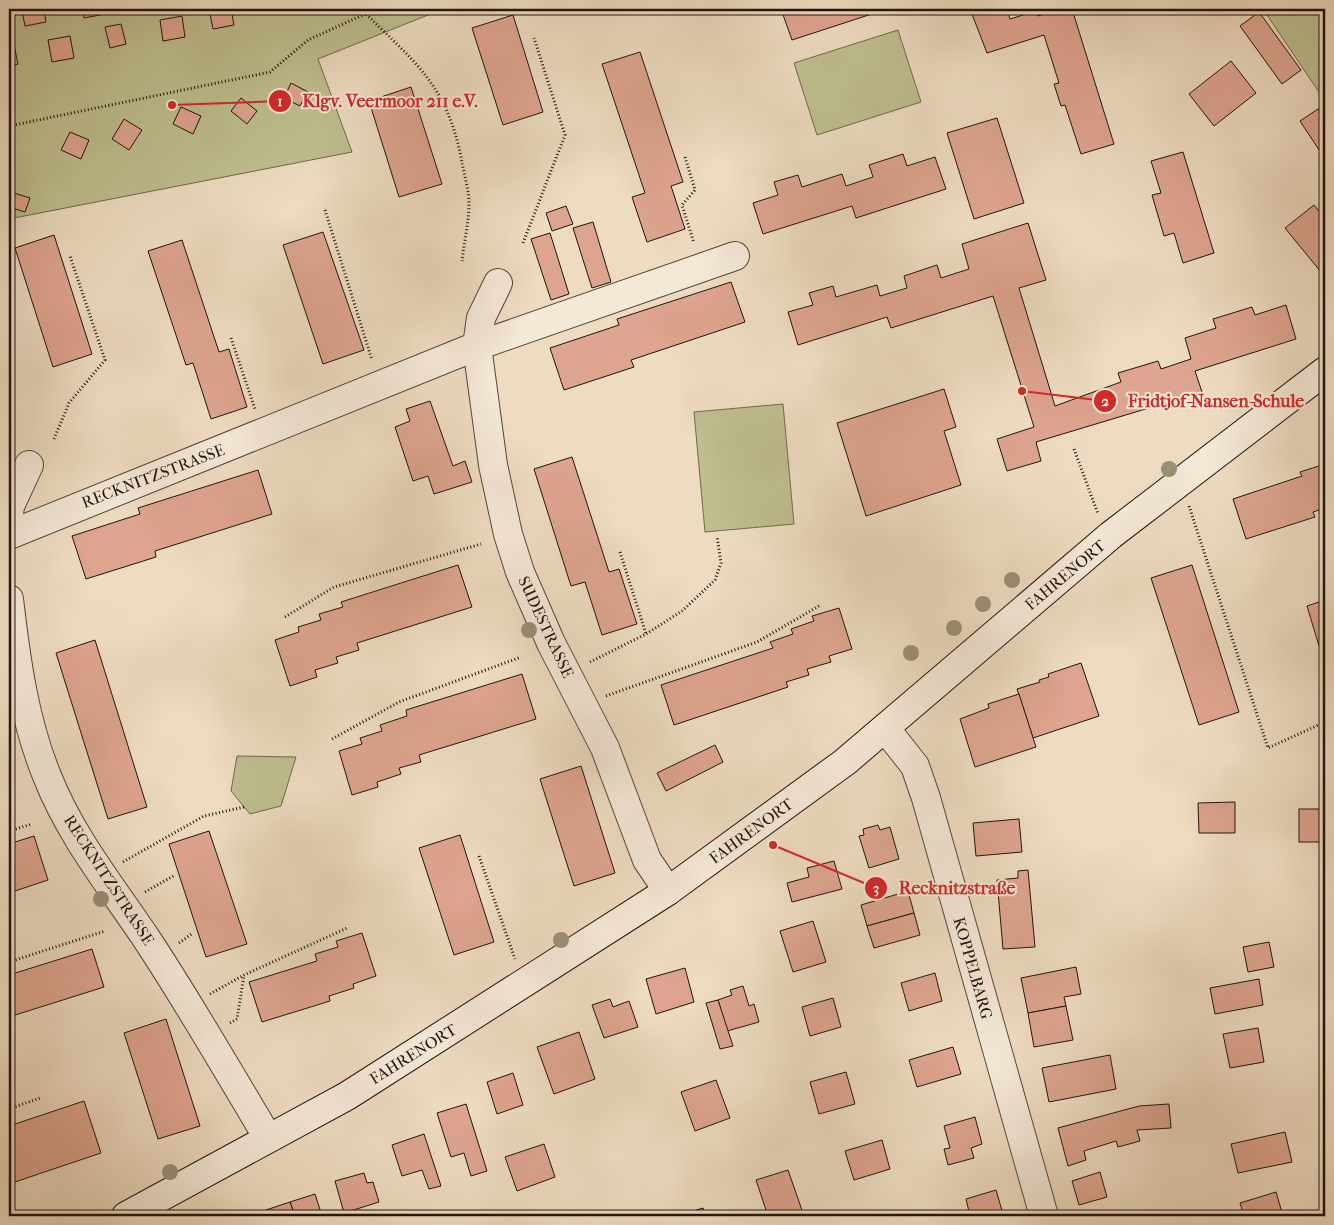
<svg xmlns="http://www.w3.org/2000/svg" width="1334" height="1225" font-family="'IM FELL French Canon',serif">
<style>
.green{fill:#bebe8f;stroke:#6f694e}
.building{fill:#dda48f;stroke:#20140e}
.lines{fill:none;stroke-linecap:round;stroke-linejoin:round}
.street-casing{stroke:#54463b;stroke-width:30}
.secondary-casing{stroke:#20140e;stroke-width:30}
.path{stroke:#20140e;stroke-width:3;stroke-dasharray:1 2.5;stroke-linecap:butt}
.street{stroke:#f4e8d7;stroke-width:28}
.secondary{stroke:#f4e8d7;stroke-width:28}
.tree{fill:#9b8f77}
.labels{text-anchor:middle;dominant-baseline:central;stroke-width:4;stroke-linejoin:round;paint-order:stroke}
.street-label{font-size:16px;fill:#20140e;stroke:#f4e8d7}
.leader{fill:none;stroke:#d62828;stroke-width:2}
.callout-dot{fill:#d62828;stroke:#f4e8d7;stroke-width:2}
.mark-label{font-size:15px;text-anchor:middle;font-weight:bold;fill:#fff}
.callout-label{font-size:18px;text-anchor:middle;font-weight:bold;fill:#d62828;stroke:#f4e8d7;stroke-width:4;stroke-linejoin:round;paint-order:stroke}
</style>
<rect width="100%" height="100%" fill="#eedbc1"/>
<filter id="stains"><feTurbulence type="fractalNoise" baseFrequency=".004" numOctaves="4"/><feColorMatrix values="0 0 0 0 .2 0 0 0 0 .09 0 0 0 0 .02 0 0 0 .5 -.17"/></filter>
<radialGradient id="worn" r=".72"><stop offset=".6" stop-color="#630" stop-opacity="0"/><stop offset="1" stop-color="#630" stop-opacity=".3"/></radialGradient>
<g class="green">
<path d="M9,9h434l-125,50 34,93 -343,67z"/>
<path d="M1263,9h62v92z"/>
<path d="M898,30l23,72 -104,33 -23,-72z"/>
<path d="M783,404l11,120 -89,8 -11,-120z"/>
<path d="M237,756l59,1 -15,49 -31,8 -19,-23z"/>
</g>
<g class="building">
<path d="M32,9h12l2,13 -21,4 -3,-15z"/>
<path d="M82,9h17l1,6 -16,3z"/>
<path d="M209,9h22l3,16 -21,4z"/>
<path d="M781,9h106l-95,31z"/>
<path d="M970,9h37l3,10 26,-8 2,5 22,-7h12l42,135 -33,10 -16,-49 -4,1 -7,-22 5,-1 -15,-48 -57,18z"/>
<path d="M1259,12l42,58 -19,14 -42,-58z"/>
<path d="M513,15l30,97 -40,13 -31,-97z"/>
<path d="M182,16l3,21 -22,4 -3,-21z"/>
<path d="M121,24l5,20 -16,4 -5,-21z"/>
<path d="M70,36l4,22 -22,4 -4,-22z"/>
<path d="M14,45l4,19 -9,2v-20z"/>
<path d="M640,52l43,130 -12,4 14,43 -38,13 -15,-45 13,-4 -43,-129z"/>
<path d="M1231,61l25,32 -42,33 -25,-32z"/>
<path d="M291,83l17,9 -8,14 -16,-8z"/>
<path d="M411,87l31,97 -43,13 -30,-96z"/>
<path d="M241,98l16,13 -10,13 -16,-13z"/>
<path d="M181,107l20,9 -8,18 -20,-10z"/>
<path d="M1318,109l7,11v39l-25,-38z"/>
<path d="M997,118l27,85 -50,16 -27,-86z"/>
<path d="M124,119l18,11 -13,20 -17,-11z"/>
<path d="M70,132l19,8 -8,19 -20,-9z"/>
<path d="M1183,152l31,101 -31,10 -9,-30 -10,3 -12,-41 9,-2 -10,-32z"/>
<path d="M903,154l4,12 28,-9 11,32 -90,29 -4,-12 -89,28 -10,-31 25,-8 -4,-13 24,-7 4,12 40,-13 4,12 27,-9 -4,-12z"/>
<path d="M11,192l19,6 -5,14 -16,-5z"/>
<path d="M1314,205l11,14v58l-40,-49z"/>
<path d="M566,206l7,18 -21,7 -6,-18z"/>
<path d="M593,222l18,60 -19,6 -19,-60z"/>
<path d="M1028,223l18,57 -27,8 36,118 66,-24 -3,-9 40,-12 3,8 30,-10 -6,-21 31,-10 -3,-9 39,-12 3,8 31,-10 10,34 -101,32 7,21 -166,50 5,19 -34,10 -10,-32 37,-12 -41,-131 -102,32 -4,-11 -89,28 -10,-33 25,-7 -4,-12 24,-7 3,11 41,-12 3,11 27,-8 -3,-12 33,-11 4,13 28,-9 -7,-25z"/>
<path d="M323,232l41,118 -41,14 -40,-119z"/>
<path d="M550,233l19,61 -18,6 -20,-61z"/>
<path d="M54,235l38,119 -39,13 -38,-119z"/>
<path d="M182,240l37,112 10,-3 18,58 -36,12 -18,-56 -7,2 -38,-114z"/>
<path d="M731,282l14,40 -114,38 3,7 -70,23 -14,-42 69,-23 -2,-6z"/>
<path d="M944,389l12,38 -12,4 17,54 -95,31 -29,-93z"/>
<path d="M430,401l23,65 12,-5 7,21 -38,12 -6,-18 -15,5 -18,-54 15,-6 -4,-12z"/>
<path d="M572,457l37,115 10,-3 18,55 -35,11 -17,-53 -14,4 -37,-117z"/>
<path d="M1325,464v44l-12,4 2,5 -69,22 -13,-40 69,-23 -2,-4z"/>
<path d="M258,470l14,44 -117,37 1,6 -70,22 -14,-43 68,-22 -2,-6z"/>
<path d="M458,565l14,42 -115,36 2,7 -23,7 2,6 -23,7 2,7 -27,9 -15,-46 24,-8 -1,-5 23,-7 -2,-6 24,-7 -2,-5z"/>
<path d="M1192,565l47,147 -40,13 -48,-147z"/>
<path d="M1325,600v44l-6,2 -12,-40z"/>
<path d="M839,608l13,41 -23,7 2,6 -24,7 2,6 -23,7 2,5 -114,38 -13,-40 112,-37 -3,-6 23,-8 -2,-5 23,-8 -2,-5z"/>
<path d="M95,640l52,167 -39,12 -52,-166z"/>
<path d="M1081,663l18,53 -66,22 -16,-49 23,-7 -1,-2 10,-3 -1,-3z"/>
<path d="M522,674l14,45 -117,36 2,7 -22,6 2,6 -24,8 1,5 -26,8 -13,-44 23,-7 -2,-6 22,-7 -2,-6 27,-9 -1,-6z"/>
<path d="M1019,694l17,53 -61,20 -15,-48 29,-11 -1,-4z"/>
<path d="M715,745l8,17 -57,29 -9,-18z"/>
<path d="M581,766l34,107 -41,13 -34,-107z"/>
<path d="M1235,802v31h-36l-1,-30z"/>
<rect x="1299" y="809" width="26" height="33"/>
<path d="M1019,819l3,33 -46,4 -3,-33z"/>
<path d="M878,825l2,5 10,-3 9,32 -30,9 -10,-32 5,-1 -1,-6z"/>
<path d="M209,831l38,113 -41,13 -37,-113z"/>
<path d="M460,835l34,107 -40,13 -35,-107z"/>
<path d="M34,836l14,44 -39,13v-49z"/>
<path d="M834,861l8,28 -50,13 -5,-19 22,-6 -2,-9z"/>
<path d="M1028,870l7,77 -32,2 -6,-69 21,-2v-7z"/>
<path d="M908,891l6,22 -47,13 -6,-21z"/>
<path d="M914,913l6,22 -46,13 -7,-22z"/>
<path d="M813,921l13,41 -33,10 -13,-41z"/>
<path d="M362,933l14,43 -23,8 1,4 -25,8 1,5 -68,21 -13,-40 68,-21 -2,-7 23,-7 -2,-6z"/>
<path d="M1269,942l5,25 -26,5 -5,-25z"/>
<path d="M92,949l12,38 -95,30v-42z"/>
<path d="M1076,967l5,27 -17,3 2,9 -38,7 -7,-35z"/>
<path d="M685,968l9,34 -38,12 -10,-35z"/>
<path d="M935,973l7,28 -33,10 -8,-28z"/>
<path d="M1259,979l4,26 -48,9 -5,-26z"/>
<path d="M743,986l6,20 5,-2 5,18 -32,9 -9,-31 14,-5 -2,-5z"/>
<path d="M833,998l8,29 -31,9 -8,-29z"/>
<path d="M610,999l3,8 16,-6 9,26 -34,11 -12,-33z"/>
<path d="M718,1000l15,46 -13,3 -14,-46z"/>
<path d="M1066,1006l7,34 -39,7 -6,-34z"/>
<path d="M166,1019l34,107 -42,13 -34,-106z"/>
<path d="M1258,1028l6,34 -34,6 -7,-34z"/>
<path d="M579,1032l16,47 -41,15 -17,-47z"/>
<path d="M953,1047l8,27 -44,13 -8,-27z"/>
<path d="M1110,1055l6,34 -67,13 -7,-34z"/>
<path d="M846,1072l9,32 -36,10 -9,-32z"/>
<path d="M513,1073l10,32 -26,9 -10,-32z"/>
<path d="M716,1080l14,38 -35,13 -14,-39z"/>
<path d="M84,1101l17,52 -92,31v-58z"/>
<path d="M466,1104l21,67 -16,5 -7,-23 -13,4 -14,-44z"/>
<path d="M1169,1104l2,24 -34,2 3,11 -22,6 -2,-6 -32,10 2,9 -18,6 -10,-38 81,-22z"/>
<path d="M975,1117l7,27 -11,4 3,10 -26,7 -4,-16 6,-1 -6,-22z"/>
<path d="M1285,1132l7,30 -54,11 -7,-29z"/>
<path d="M424,1134l17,52 -12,3 -7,-19 -20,6 -10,-31z"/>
<path d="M882,1140l8,29 -36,11 -9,-29z"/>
<path d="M544,1144l11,33 -38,14 -12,-34z"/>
<path d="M788,1170l16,46h-36l-12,-36z"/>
<path d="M1100,1172l7,25 -28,8 -7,-24z"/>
<path d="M364,1173l3,10 6,-1 6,20 -35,11 -9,-32z"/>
<path d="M996,1190l7,24 -33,2 -4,-17z"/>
<path d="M1276,1192l7,24h-39l-4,-13z"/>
<path d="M315,1194l7,22h-27l-5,-14z"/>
<path d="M290,1202l5,14h-27l-2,-6z"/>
<path d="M703,1208l3,8h-30z"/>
</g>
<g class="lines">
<g class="street-casing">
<g id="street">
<path d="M498,283l-17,35 -4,28 16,119 15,69 12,38 31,71 54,105 42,112 21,31"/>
<path d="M9,514l1,-8 19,-41"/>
<path d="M9,535l468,-189 258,-90"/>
<path d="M9,599c7,60 15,121 38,177 23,59 64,110 99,162 43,65 82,133 122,200"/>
<path d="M885,728l30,38 11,32 118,418"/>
</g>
</g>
<g class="secondary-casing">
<path id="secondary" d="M126,1216l221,-120 321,-205 177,-129 266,-227 214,-164"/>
</g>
<g class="path">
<path d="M361,9c53,53 86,74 101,153 2,13 7,28 7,41 0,19 -5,39 -7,58"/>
<path d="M9,126l261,-54 38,-32 68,-31"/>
<path d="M685,157l10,33 -13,15 12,38"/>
<path d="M325,210l47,150"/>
<path d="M523,243l42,-108 -31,-97"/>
<path d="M231,338l24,71"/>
<path d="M54,439l15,-36 36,-43 -35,-104"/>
<path d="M1074,449l24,65"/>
<path d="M1189,506l79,242 57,-26"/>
<path d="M620,552l26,82"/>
<path d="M285,617l49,-30 147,-43"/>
<path d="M590,662l56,-28 36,-23 33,-31 6,-17 -4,-27"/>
<path d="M606,696l151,-54 62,-36"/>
<path d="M332,739l67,-37 122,-45"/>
<path d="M9,831l23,-7"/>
<path d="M479,856l36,103"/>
<path d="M123,862l81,-46 40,-9"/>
<path d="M145,892l30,-17"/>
<path d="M179,943l14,-10"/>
<path d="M9,962l96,-31"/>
<path d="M210,994l34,-19 103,-47"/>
<path d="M230,1023l7,-4 7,-44"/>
<path d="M9,1109l31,-11"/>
<path d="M9,1216h2"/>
</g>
<use href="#street" class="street"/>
<use href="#secondary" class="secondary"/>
</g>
<g class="tree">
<circle cx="1169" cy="469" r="8"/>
<circle cx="1012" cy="580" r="8"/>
<circle cx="983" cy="604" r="8"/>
<circle cx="954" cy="628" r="8"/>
<circle cx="529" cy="630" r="8"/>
<circle cx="911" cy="653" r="8"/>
<circle cx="101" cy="899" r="8"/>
<circle cx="561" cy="940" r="8"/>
<circle cx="170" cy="1172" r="8"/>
</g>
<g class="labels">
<g class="street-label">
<text transform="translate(153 476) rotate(-21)">RECKNITZSTRASSE</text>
<text transform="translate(1065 575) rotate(-40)">FAHRENORT</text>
<text transform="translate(546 627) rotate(65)">SUDESTRASSE</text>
<text transform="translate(751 831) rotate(-36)">FAHRENORT</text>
<text transform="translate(109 880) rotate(57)">RECKNITZSTRASSE</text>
<text transform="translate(973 968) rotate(74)">KOPPELBARG</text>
<text transform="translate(413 1054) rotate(-32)">FAHRENORT</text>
</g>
</g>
<path class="leader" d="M172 105L280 101M1022 391L1105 401M773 845L876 888"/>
<g class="callout-dot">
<circle cx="172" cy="105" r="5"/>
<circle cx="1022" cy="391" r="5"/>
<circle cx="773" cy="845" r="5"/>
<circle cx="280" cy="101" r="12"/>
<circle cx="1105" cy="401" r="12"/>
<circle cx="876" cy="888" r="12"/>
</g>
<g class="mark-label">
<text x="280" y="106">1</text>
<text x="1105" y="406">2</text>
<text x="876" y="893">3</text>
</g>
<g class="callout-label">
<text x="390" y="107">Klgv. Veermoor 211 e.V.</text>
<text x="1216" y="407">Fridtjof-Nansen-Schule</text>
<text x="957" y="894">Recknitzstraße</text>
</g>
<rect width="1334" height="1225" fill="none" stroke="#eedbc1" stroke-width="30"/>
<rect x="10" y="10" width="1314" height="1205" fill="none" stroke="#20140e" stroke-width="2.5"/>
<rect x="15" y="15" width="1304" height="1195" fill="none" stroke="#20140e"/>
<rect width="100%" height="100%" filter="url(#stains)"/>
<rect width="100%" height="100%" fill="url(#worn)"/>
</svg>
